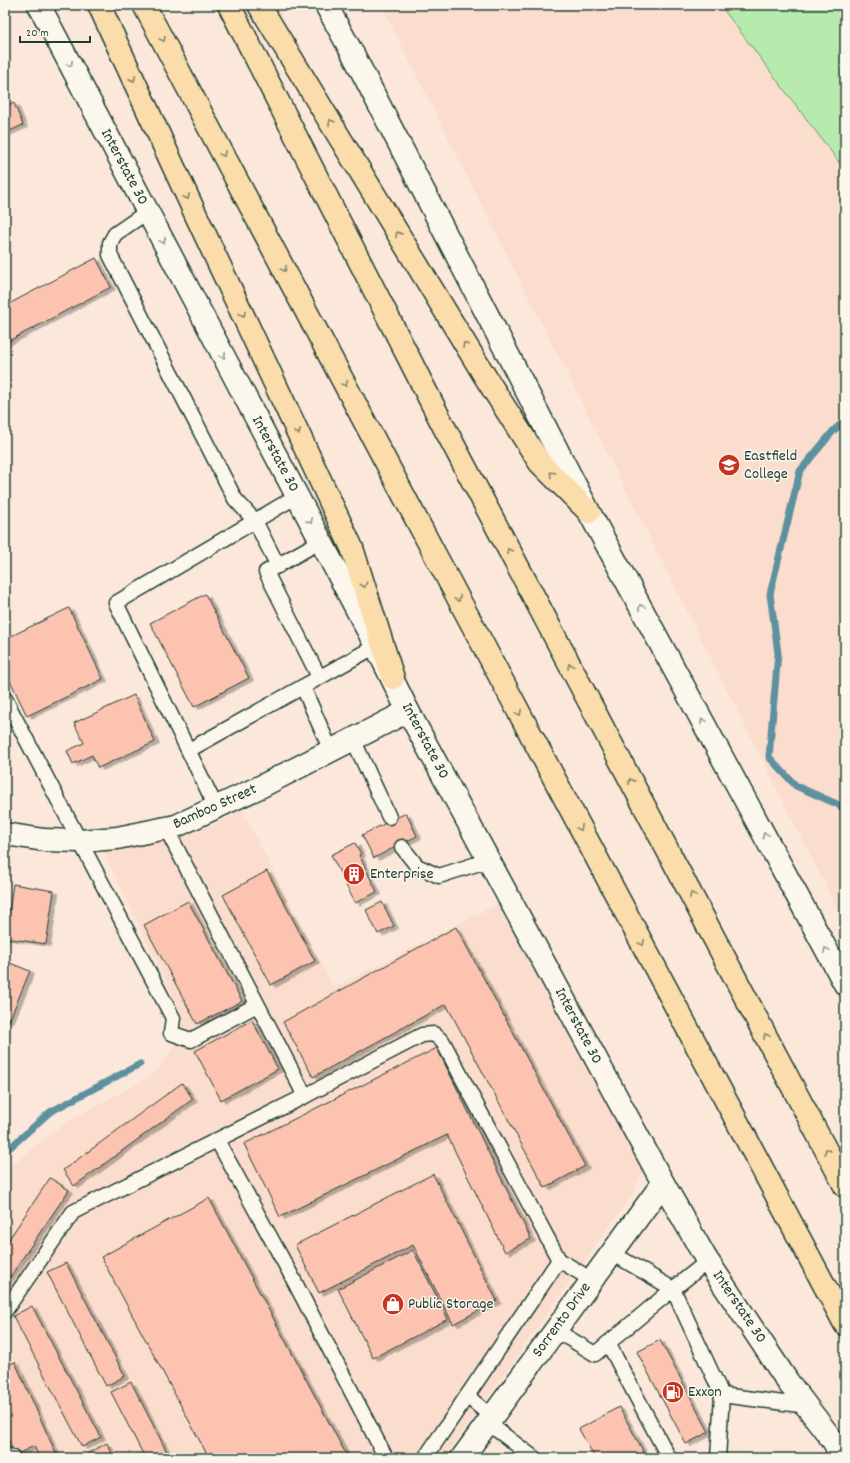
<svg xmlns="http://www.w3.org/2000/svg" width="850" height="1463" font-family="Dekko,sans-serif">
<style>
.built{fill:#fbddcd}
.pitch{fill:#b7ebad;stroke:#6b9470}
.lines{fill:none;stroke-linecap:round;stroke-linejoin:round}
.stream{stroke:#5d919f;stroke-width:7}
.building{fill:#fcc4b0;stroke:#1f3d34;filter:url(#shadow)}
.lane-casing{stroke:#1f3d34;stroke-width:17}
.secondary-casing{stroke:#1f3d34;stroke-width:25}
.highway-casing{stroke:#1f3d34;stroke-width:25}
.lane{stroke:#fbf7ec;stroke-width:14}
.secondary{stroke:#fbf7ec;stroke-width:22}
.highway{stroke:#fbddab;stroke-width:22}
.oneway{stroke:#82856a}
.oneway2{stroke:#8d9a90}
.labels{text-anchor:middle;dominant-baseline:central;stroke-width:3;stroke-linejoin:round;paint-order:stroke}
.street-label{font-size:16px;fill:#1f3d34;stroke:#fbf7ec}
.poi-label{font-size:16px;fill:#1f3d34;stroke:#fbf7ec;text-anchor:start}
</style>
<defs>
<filter id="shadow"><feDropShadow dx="4.5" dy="2.5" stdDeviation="0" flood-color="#0004"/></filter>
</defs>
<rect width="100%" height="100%" fill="#fbe8da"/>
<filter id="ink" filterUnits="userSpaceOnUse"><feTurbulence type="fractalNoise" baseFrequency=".025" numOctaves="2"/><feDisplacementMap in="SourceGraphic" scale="8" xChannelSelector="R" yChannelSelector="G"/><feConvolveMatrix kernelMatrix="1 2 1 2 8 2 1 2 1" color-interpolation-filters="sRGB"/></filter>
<g filter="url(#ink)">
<g class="built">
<path d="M381,5h464v919z"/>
<path d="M242,811l92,177 165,-85 142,259v13l-8,18 -188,265h-440v-281l6,-11 35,-29 31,-21 64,-34 16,-12 13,-17 11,-29 -1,-13 -77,-161 28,-3 30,-6 50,-15z"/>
</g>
<path class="pitch" d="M720,5h125v165z"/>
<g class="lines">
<g class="stream">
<path d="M845,421l-11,9 -34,41 -30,123 8,59 -9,104 27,29 41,18 8,6"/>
<path d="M5,1152l45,-40 90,-48"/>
</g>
</g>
<g class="building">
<path d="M5,96l3,9 6,-2 9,22 -18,8z"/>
<path d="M96,258l15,29 -106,56v-37z"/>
<path d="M205,594l44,84 -55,29 -44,-84z"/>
<path d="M69,608l34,71 -76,37 -22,-46v-31z"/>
<path d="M134,695l21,47 -57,26 -6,-13 -19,9 -6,-13 17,-8 -10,-20z"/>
<path d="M406,813l11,23 -43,22 -12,-23z"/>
<path d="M355,843l6,11 -2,1 18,37 -22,11 -24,-48z"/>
<path d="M267,871l48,90 -44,24 -48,-90z"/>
<path d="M13,884l41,7 -8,53 -41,-6z"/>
<path d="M188,901l54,100 -45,23 -53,-99z"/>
<path d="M382,902l12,24 -16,8 -12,-24z"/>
<path d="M456,927l129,239 -40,22 -99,-184 -133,73 -30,-55z"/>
<path d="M5,961l25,10 -21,50 -4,-2z"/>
<path d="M252,1020l26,49 -57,31 -26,-49z"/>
<path d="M437,1048l94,191 -26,13 -58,-117 -167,82 -36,-73z"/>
<path d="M182,1083l11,16 -119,87 -11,-16z"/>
<path d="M433,1174l64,127 -44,23 -40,-79 -94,48 -24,-48z"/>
<path d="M50,1178l19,12 -64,94v-39z"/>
<path d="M209,1198l139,260h-139l-108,-201z"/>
<path d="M413,1250l35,69 -75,39 -35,-69z"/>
<path d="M66,1263l59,113 -19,10 -59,-114z"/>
<path d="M32,1306l69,131 -19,10 -69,-131z"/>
<path d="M660,1340l49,92 -23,12 -49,-92z"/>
<path d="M15,1362l43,96h-19l-5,-12 -19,9 -10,-23v-66z"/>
<path d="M131,1382l39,76h-25l-34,-66z"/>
<path d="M619,1407l28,51h-52l-16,-29z"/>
<path d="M107,1443l7,15h-24l-2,-5z"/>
</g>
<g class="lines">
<g class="lane-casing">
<g id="lane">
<path d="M147,212l-32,22 -5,9v12l125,244 20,22 23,45"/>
<path d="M319,677l-53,-105 55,-31"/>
<path d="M303,687l28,64"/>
<path d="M5,699l168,319 -2,15 20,7 66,-35"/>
<path d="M353,739l36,78"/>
<path d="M189,750l187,-104"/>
<path d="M216,807l-100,-204 181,-107"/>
<path d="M166,828l139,268"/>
<path d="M402,847l15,19 22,10 50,-16"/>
<path d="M217,1140l73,133 96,185"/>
<path d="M559,1260l33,20"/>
<path d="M708,1261l-35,28 49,106 85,11"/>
<path d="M5,1311l68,-99 232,-116 117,-61 12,-1 9,8 116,218 -134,198"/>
<path d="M555,1330l40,24 78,-65 -61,-36"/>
<path d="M608,1343l61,115"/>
<path d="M467,1396l25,21"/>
<path d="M488,1423l46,35"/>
<path d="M5,1454l8,4"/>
<path d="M718,1458l4,-63"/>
</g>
</g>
<g class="secondary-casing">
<g id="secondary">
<path d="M39,5l337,641 32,65 255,472 42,74 83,125 46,60 8,16"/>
<path d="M326,5l28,51 235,456 256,472"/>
<path d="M5,834l39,6 36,1 37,-3 59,-12 86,-40 146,-75"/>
<path d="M462,1458l201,-275"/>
</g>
</g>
<g class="highway-casing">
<g id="highway">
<path d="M99,5l96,208 157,335 41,130"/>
<path d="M144,5l296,559 405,760"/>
<path d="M229,5l214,420 402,761"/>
<path d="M259,5l227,373 54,85 49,49"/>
</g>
</g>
<use href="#lane" class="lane"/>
<use href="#secondary" class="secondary"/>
<use href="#highway" class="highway"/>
</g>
<defs><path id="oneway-chevron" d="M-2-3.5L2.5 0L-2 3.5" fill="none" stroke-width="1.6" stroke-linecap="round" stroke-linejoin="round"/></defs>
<g class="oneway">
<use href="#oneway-chevron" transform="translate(163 39) rotate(62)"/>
<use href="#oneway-chevron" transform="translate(133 79) rotate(65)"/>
<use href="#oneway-chevron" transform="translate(331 122) rotate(-121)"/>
<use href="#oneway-chevron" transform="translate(223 154) rotate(62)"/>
<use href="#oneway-chevron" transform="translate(187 197) rotate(65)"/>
<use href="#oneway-chevron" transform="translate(398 234) rotate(-121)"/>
<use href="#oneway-chevron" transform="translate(284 269) rotate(62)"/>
<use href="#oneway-chevron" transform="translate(243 314) rotate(65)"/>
<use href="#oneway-chevron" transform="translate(465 345) rotate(-121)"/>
<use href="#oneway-chevron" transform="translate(345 384) rotate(62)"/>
<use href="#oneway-chevron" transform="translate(298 432) rotate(65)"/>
<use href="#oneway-chevron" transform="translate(552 474) rotate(-135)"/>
<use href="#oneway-chevron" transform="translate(509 551) rotate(-118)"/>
<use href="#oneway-chevron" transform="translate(364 585) rotate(73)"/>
<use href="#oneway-chevron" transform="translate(458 599) rotate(62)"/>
<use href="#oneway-chevron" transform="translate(570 666) rotate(-118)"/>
<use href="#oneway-chevron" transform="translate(519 713) rotate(62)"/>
<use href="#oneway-chevron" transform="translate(631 781) rotate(-118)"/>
<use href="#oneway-chevron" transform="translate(580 828) rotate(62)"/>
<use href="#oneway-chevron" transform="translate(692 895) rotate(-118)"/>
<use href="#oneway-chevron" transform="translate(642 943) rotate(62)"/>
<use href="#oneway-chevron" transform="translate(766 1036) rotate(-118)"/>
<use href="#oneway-chevron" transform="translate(827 1151) rotate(-118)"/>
</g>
<g class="oneway2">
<use href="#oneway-chevron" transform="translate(70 64) rotate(62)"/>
<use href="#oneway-chevron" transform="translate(163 241) rotate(62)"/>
<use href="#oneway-chevron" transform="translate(223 356) rotate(62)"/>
<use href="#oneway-chevron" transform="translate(310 521) rotate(62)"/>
<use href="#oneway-chevron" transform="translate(641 607) rotate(-118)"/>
<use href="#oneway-chevron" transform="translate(703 721) rotate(-118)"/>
<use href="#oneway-chevron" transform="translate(765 835) rotate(-118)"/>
<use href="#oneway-chevron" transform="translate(826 950) rotate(-118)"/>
</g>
</g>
<defs>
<g id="university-disc" transform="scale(1.15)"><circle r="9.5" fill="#c8321e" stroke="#fbf7ec"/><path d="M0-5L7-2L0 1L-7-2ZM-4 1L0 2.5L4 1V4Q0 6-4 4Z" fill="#fff"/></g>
<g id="building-disc" transform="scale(1.15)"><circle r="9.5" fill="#c8321e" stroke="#fbf7ec"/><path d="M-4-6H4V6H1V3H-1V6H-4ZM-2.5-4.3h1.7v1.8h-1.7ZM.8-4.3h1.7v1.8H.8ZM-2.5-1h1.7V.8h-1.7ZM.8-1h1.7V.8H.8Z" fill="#fff"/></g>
<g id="shop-disc" transform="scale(1.15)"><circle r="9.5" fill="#c8321e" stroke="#fbf7ec"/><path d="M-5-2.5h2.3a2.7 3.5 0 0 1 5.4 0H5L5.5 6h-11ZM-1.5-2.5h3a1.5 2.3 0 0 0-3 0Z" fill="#fff"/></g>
<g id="fuel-disc" transform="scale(1.15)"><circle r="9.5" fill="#c8321e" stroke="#fbf7ec"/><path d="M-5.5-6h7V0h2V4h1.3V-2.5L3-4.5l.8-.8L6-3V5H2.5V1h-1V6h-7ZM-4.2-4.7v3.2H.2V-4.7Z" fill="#fff"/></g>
</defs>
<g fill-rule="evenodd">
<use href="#university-disc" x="729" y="465"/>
<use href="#building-disc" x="354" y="874"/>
<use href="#shop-disc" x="393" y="1304"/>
<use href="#fuel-disc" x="673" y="1392"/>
</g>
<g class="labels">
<g class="street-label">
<text transform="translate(124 167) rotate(62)">Interstate 30</text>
<text transform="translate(275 454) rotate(62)">Interstate 30</text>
<text transform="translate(425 741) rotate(62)">Interstate 30</text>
<text transform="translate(215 807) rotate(-24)">Bamboo Street</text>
<text transform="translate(578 1026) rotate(62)">Interstate 30</text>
<text transform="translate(739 1307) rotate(56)">Interstate 30</text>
<text transform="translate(562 1320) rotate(-54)">Sorrento Drive</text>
</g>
<g class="poi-label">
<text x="744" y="456">Eastfield<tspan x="744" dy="18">College</tspan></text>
<text x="370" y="874">Enterprise</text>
<text x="408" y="1304">Public Storage</text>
<text x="688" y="1392">Exxon</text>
</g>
</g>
<rect width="850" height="1463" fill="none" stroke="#fbf7ec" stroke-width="20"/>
<rect x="10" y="10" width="830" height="1443" fill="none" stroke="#1f3d34" stroke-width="1.5" filter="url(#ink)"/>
<path d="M20 36v6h70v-6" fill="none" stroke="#1f3d34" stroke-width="2"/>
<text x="26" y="36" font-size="12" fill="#1f3d34" stroke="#fbf7ec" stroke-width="3" paint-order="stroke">20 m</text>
</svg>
